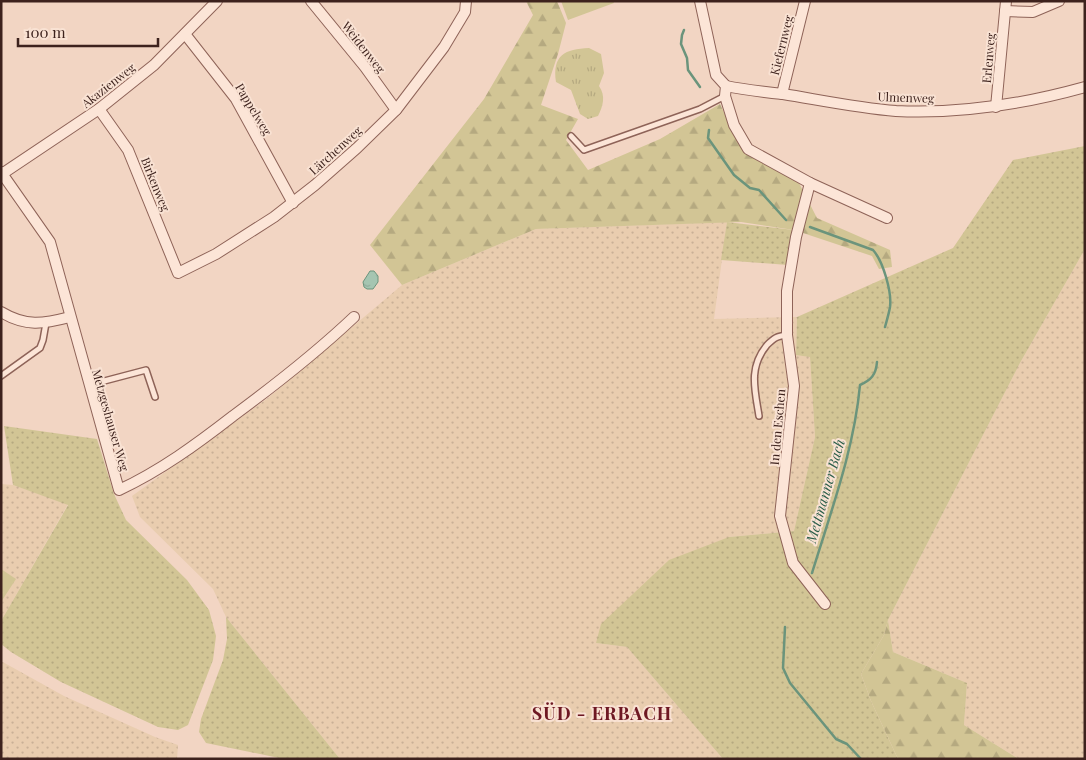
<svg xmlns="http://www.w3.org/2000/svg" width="1086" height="760" font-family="'Playfair Display',serif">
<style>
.farmland{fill:url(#farmland-dots)}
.grass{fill:url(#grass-dots)}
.forest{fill:url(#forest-firs)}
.park{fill:url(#park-tufts)}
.pitch{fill:#d2c595}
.water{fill:url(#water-ripples);stroke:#6b947c}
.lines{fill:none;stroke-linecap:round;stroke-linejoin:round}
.stream{stroke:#6b947c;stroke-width:2.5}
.service-casing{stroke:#8e6358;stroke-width:8}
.minor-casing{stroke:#8e6358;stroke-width:12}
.service{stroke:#fce5d7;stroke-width:5}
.minor{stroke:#fce5d7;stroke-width:10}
.labels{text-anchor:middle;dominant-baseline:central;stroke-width:4;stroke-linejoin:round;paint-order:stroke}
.street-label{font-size:12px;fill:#3d221d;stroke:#f9e2d3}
.water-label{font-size:14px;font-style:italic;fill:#2b5e4a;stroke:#f9e2d3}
.district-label{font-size:18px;font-weight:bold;letter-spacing:1px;fill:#6e1823;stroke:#f9e2d3}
</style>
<defs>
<pattern id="farmland-dots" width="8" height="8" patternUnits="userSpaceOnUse" patternTransform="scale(1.25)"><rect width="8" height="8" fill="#e9cdaf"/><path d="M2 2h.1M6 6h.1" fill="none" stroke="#c9b096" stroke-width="1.8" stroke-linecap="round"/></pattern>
<pattern id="grass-dots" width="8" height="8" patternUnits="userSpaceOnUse" patternTransform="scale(1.25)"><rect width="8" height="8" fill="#d2c595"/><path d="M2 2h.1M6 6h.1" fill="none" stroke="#b5a980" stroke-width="1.8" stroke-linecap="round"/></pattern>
<pattern id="forest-firs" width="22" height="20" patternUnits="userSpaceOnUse" patternTransform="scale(1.25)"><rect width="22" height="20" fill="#d2c595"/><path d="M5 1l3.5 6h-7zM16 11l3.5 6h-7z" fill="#b5a980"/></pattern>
<pattern id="park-tufts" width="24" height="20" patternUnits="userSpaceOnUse" patternTransform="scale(1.25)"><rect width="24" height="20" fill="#d2c595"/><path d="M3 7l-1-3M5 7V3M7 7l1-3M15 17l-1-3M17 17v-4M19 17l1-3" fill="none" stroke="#b5a980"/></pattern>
<pattern id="water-ripples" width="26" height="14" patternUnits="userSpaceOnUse" patternTransform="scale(1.25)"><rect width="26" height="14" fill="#a5c5b1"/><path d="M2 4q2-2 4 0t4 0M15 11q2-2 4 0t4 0" fill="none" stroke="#8fa998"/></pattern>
</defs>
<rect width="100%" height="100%" fill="#f2d5c3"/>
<g class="farmland">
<path d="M727,222l-13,97 83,-2 -1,38 14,1 5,81 -21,94 -65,6 -133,106 31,4 96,112h-383l-114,-142 -13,-28 -73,-72 -8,-21 136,-98 134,-113 134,-56z"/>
<path d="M1085,249v510h-66l-55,-34 3,-42 -74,-31 -5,-32 132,-257z"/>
<path d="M1,484l12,1 55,19 -67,117z"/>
<path d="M1,661l63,35 91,41 23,8 -1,14h-176z"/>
</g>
<g class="grass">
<path d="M1085,146v103l-65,114 -132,257 -4,15 -23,39 10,27 27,58h-175l-96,-112 -31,-4 5,-19 68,-64 60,-23 65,-6 21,-94 -5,-80 -14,-2 1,-38 156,-69 60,-88z"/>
<path d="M727,222l67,8 -6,35 -67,-5z"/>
<path d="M4,426l93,13 17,55 12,26 61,60 22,30 7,26 -3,24 -25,65 -10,5 -20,-3 -97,-45 -50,-30 -10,-8v-23l67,-116 -55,-20z"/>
<path d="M226,617l114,142h-56l-78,-16 -7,-11 2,-13 22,-59 4,-21z"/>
</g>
<g class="forest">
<path d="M526,1h31l9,22 -8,31 -17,51 37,14 -12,21 22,30 72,-31 60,-35 20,42 59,37 18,35 73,32 2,17 -13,2 -7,-13 -78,-26 -53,-8 -205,7 -134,56 -32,-40 114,-146 49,-84z"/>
<path d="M888,620l5,32 74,31 -3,42 55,34h-121l-27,-58 -10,-27 23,-39z"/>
</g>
<path class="park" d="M589,48l12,6 3,19 -5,13c7,10 4,20 -1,30l-10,3 -8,-5 -9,-24 -15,-8c-4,-27 9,-33 33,-34z"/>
<g class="pitch">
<path d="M561,1h52l1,2 -46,17z"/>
<path d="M1,569l15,10 -15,23z"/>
</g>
<path class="water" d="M370,271h4l4,5v6l-5,7h-6l-3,-2 -1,-5z"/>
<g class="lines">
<g class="stream">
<path d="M684,30l-2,5 -1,9 6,14 1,12 12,17"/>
<path d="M709,130l-1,8 26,37 16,13 9,2 27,30"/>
<path d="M810,227l63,23c10,11 19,42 17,57 -1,6 -3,13 -5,20"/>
<path d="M812,573c19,-62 42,-123 48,-188 11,-5 16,-10 17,-23"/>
<path d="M785,627l-2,41 7,15 46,56 11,5 14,15"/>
</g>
<g class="service-casing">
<g id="service">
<path d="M571,136l13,14 116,-41 25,-13"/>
<path d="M1,376l39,-28 3,-8 3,-17"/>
<path d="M89,385l57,-15 9,27"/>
<path d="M759,416c-4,-26 -11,-48 8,-71 7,-7 10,-9 20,-10"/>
</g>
</g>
<g class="minor-casing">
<g id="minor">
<path d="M311,1l54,66 31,43"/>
<path d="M700,1l16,74 10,11 -1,10 9,29 14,24 62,34 77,35"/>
<path d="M1005,11l28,1 26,-11"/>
<path d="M185,34l51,65 57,104"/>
<path d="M726,86c19,4 38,6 57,8 37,6 75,14 113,17 64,3 128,-7 189,-24"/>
<path d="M782,94l23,-93"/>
<path d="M996,107l10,-106"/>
<path d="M99,109l29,41 50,123 38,-19 58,-37 41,-32 42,-37 39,-38 48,-63 21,-35 1,-11"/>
<path d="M1,172l49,70 69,248c41,-19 78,-46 114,-74 42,-31 83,-63 121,-99"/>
<path d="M2,174l97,-65 55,-44 63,-64"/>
<path d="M810,183l-14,54 -9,54v44l7,51 -14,130 13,47 32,41"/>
<path d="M1,312c25,15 42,12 69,5"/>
</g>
</g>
<use href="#service" class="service"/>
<use href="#minor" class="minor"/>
</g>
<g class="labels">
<g class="street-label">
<text transform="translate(781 45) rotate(-76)">Kiefernweg</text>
<text transform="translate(364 47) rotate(52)">Weidenweg</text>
<text transform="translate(988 58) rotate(-85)">Erlenweg</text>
<text transform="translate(108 85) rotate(-38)">Akazienweg</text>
<text transform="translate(906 97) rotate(2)">Ulmenweg</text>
<text transform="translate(254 109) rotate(59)">Pappelweg</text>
<text transform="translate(335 150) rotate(-42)">Lärchenweg</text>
<text transform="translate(156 184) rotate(68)">Birkenweg</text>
<text transform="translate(111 420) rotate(74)">Metzgeshauser Weg</text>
<text transform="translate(777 427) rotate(-85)">In den Eschen</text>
</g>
<g class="water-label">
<text transform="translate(825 491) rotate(-74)">Mettmanner Bach</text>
</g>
<g class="district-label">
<text x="602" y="713">SÜD - ERBACH</text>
</g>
</g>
<rect width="1086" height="760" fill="none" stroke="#3d221d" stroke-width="5"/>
<path d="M18 38v8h140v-8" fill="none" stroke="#3d221d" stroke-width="2.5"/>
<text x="25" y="38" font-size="15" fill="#3d221d" stroke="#f9e2d3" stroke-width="4" paint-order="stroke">100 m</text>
</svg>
